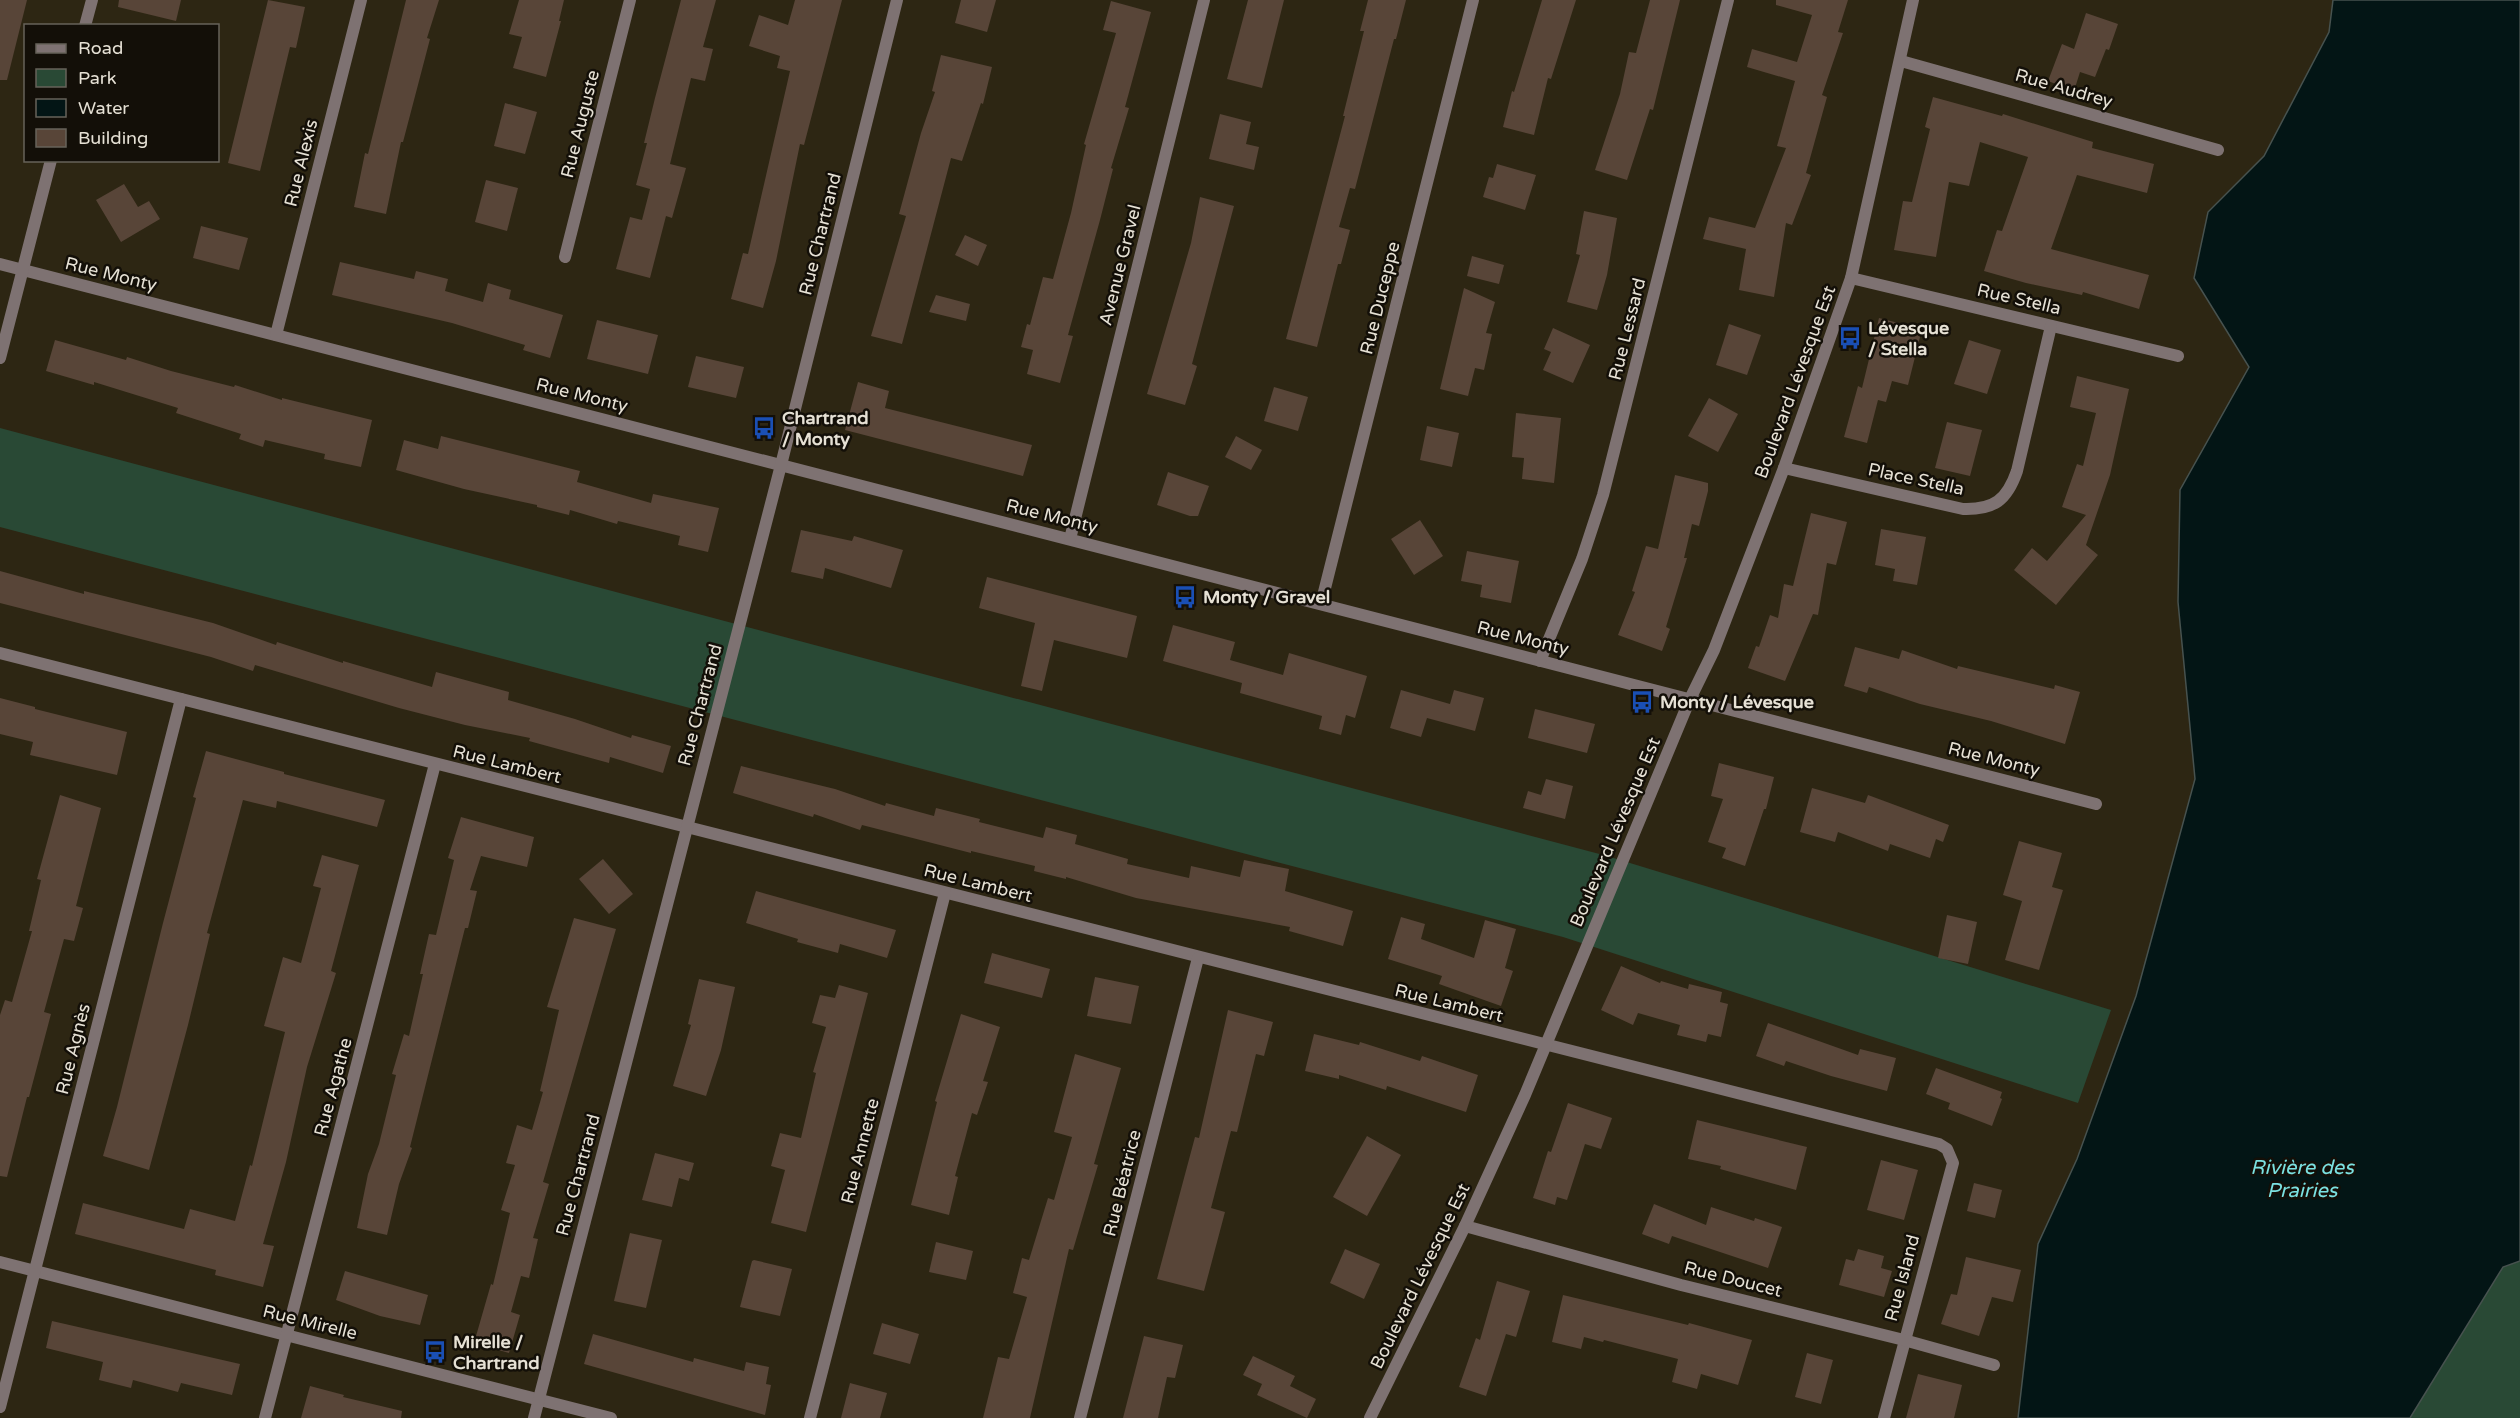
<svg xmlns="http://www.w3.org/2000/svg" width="2520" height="1418" font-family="'Varela Round',sans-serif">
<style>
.green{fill:#294935}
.water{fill:#031515;stroke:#47524f;stroke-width:1.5}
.building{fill:#584538}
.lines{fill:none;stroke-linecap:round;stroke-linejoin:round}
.minor{stroke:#7e7272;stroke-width:12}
.tertiary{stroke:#7e7272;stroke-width:12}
.labels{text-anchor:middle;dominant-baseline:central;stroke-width:5;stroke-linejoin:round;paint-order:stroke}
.street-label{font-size:18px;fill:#e6e1d5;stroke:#130f08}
.poi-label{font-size:18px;font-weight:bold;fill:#e6e1d5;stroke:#130f08;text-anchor:start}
.water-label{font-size:20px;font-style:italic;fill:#7be1e1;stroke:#130f08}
</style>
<rect width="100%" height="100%" fill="#2d2613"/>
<g class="green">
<path d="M0,428l1607,428 504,154 -33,93 -515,-166 -1563,-410z"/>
<path d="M2520,1261v157h-110l93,-152z"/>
</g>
<path class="water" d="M2333,0h187v1261l-17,6 -93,151h-392l20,-174 39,-85 59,-163 59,-217 -17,-177 2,-112 69,-123 -55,-89 14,-66 56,-56 65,-124z"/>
<g class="building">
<path d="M0,0h27l-20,80h-7z"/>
<path d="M119,0h62l-5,21 -58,-14z"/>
<path d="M268,0l37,7 -9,41 -6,-1 -30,124 -32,-8z"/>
<path d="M406,0h33l-12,38 3,1 -27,103h-2l-15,72 -32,-7 11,-54 3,1z"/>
<path d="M519,0h45l-5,21h2l-15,56 -33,-9 9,-31 -13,-3z"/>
<path d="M681,0h35l-13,47 10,2 -8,32 -14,-3 -21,86 16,4 -14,50 -6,-2 -16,62 -34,-9 14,-52 12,3 8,-31 -14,-4 11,-42h-3l11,-45z"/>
<path d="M795,0h47l-38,145 -4,-1 -24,117 -13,47 -32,-9 12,-46 5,1 42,-183 -13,-3 3,-12 -31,-10 10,-31 29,10z"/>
<path d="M961,0h35l-9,32 -32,-9z"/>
<path d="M1248,0h36l-22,88 -35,-9z"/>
<path d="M1368,0h38l-10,39h-2l-39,150 -5,-1 -11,39 11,3 -9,34h-3l-21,83 -31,-8 59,-223h-2l21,-85h-4z"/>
<path d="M1542,0h34l-25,79 -3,-1 -14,57 -31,-8 9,-36 2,1z"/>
<path d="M1650,0h30l-27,110 -3,-1 -23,71 -32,-10 25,-76 9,-42 7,1z"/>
<path d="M1776,0h72l-10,32 5,1 -21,62 5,2 -21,76 5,2 -19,50 -6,-2 -12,74 -35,-7 7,-41 -43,-10 6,-22 46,11 31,-80 -9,-2 18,-65 -48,-14 5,-18 45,13 15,-47 -36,-10z"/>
<path d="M1111,1l40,11 -26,95 4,1 -18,60 2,1 -13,51 -32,115 5,1 -13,47 -33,-9 6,-24 -12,-3 6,-23 3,1 13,-48 10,2 18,-66 15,-68 -2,-1 32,-111 -13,-3z"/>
<path d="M2086,13l32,11 -9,26 -3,-1 -11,28 -15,-5 -6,19 -26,-10 14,-37 12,5z"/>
<path d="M941,55l51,12 -9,37 -2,-1 -19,58 -11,-3 -49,186 -31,-8 35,-120 -7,-2 22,-81 14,-41 -3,-1z"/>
<path d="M1933,97l69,19 1,-2 90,28 -1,6 62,16 -7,29 -70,-18 -26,74 98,26 -10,34 -56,-17 -1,3 -56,-12 -42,-12 13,-41 5,1 26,-74 -48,-15 -11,44 -20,-4 -13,75 -42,-7 9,-49 9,1 18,-73 -5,-2z"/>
<path d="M505,103l32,9 -12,42 -31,-8z"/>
<path d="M1220,114l31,8 -5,22 13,3 -5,23 -45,-11z"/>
<path d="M1497,164l39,11 -11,35 -42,-13 6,-20 4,1z"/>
<path d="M486,180l32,8 -11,43 -32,-9z"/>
<path d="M124,184l14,23 11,-6 11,18 -39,23 -25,-42z"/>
<path d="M1200,197l34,9 -42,158 5,2 -12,39 -38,-11 44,-151z"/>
<path d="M1584,211l33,7 -10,57 -10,35 -30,-8 13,-47 -4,-1z"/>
<path d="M201,226l47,12 -9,32 -46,-12z"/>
<path d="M965,235l22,10 -9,21 -23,-11z"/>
<path d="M1472,256l32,9 -5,19 -32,-8z"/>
<path d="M340,262l74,17 2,-8 32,8 -3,12 38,11 5,-19 23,7 -2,9 54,16 -13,43 -27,-8 2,-5 -73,-22 -120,-28z"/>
<path d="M1464,288l31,14 -9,31 6,1 -8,36 -9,-2 -7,28 -28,-7z"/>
<path d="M936,295l34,9 -4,17 -37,-9z"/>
<path d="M1879,318l43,11 -14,56 -16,-4 -6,21 -8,-2 -11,43 -23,-6 14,-51 4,2z"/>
<path d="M597,320l61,15 -10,39 -61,-15z"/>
<path d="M1729,324l32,11 -14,40 -31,-10z"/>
<path d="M1553,328l37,17 -17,38 -30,-13 8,-18 -7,-3z"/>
<path d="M55,340l71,20 1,-3 44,14 63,16 1,-2 47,15v-2l90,22 -11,47 -37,-8 1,-5 -60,-14 -2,7 -24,-8 2,-5 -65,-21 2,-5 -84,-26v3l-48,-14z"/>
<path d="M1969,340l32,10 -14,44 -33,-10z"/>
<path d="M696,356l48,11 -8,31 -48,-11z"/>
<path d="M2077,376l52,13 -19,86 -24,70 12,10 -42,50 -42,-35 18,-22 15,13 39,-46 -24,-8 15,-43 6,2 13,-53 -26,-6z"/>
<path d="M858,382l31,9 -4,17 147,37 -9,31 -178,-46z"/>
<path d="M1274,387l34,10 -10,34 -34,-10z"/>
<path d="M1709,398l29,16 -20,38 -30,-16z"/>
<path d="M1516,413l45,5 -7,65 -32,-4 2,-21 -12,-1z"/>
<path d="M1947,422l35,8 -12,46 -35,-8z"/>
<path d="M1427,426l32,7 -7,34 -32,-7z"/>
<path d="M441,436l139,35 -3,11 74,21 2,-9 66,14 -11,44 -30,-7 2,-9 -62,-15 -1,3 -47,-14 -1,5 -32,-8v-2l-73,-16 -68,-19 8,-30 34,9z"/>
<path d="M1236,436l26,14 -11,20 -26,-13z"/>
<path d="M1168,472l41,14 -11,30h-8l-33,-11z"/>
<path d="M1675,475l33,8v8l-9,35 -7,-2 -8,34h3l-21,69 4,2 -8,22 -44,-16 17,-43 -3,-1 14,-45 12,3z"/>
<path d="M1811,513l36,9 -11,43 -9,-2 -9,52 -5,-1 -28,67 -37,-13 8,-22 3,1 11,-32 8,3 6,-34 9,2z"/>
<path d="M1420,520l23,36 -29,19 -23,-36z"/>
<path d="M1881,529l45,8 -9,48 -24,-4 2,-12 -20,-4z"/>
<path d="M801,530l51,11 2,-5 49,14 -12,38 -66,-20 -2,11 -32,-7z"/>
<path d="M1467,551l52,10 -8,42 -31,-6 2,-12 -21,-4z"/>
<path d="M0,571l84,23v-3l129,32 63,22 1,-3 66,21v-2l89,26 4,-15 73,20 -1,8 67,19 56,19 1,-3 39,11 -8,27 -53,-16 -1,6 -80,-22 1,-3 -65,-13 -66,-17 -144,-43 -2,6 -42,-14 -211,-54z"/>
<path d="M987,577l150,39 -10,42 -73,-18 -12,51 -21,-5 14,-63 -56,-15z"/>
<path d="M1173,625l62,17 -5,18 53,15 6,-22 78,23 -12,42 -9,-3 -5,20 -22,-6 3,-13 -82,-23 2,-10 -79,-22z"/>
<path d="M1855,647l44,12 3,-9 55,19 1,-3 96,23 1,-4 25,7 -15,52 -74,-23 -71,-17 -51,-17 -2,6 -23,-7z"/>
<path d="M1401,690l49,14 4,-14 30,8 -9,33 -48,-13 -6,19 -31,-9z"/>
<path d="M0,698l35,9v2l92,23 -10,43 -87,-20 3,-13 -33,-8z"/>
<path d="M1535,709l60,15 -8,29 -59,-15z"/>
<path d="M206,751l78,21v2l101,26 -8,27 -100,-26 -1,7 -33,-8 -36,133 3,1 -22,91 -39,145 -46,-14 14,-49 46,-184 33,-125 -3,-1z"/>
<path d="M1719,763l55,14 -8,32h-2l-19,57 -23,-8 4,-10 -18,-6 15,-43 -12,-3z"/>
<path d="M741,766l94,23 50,17 1,-3 48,13 2,-8 44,11 -1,3 64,16 3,-11 31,8 -2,9 53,15 -1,5 62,14 2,-12 49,11 4,-17 45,9 -4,22 68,20 -10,35 -54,-15 1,-4 -154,-29 -70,-21v2l-32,-8 1,-5 -64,-15v2l-109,-28 -2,5 -46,-16 -1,3 -80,-24z"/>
<path d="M1546,779l27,7 -8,33 -42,-11 5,-17 13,4z"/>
<path d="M1812,788l53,15 3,-8 81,30 -6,17 -7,-3 -6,19 -40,-14 -2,7 -50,-19 -3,10 -35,-10z"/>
<path d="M60,795l41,13 -25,98 7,2 -9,33 -10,-2 -20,73 7,2 -22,83h-2l-20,80 -7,-1v-161l5,-15 7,2 20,-71h-3l12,-51 -4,-1z"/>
<path d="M461,817l73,20 -7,30 -46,-11 -11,34 7,1 -9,37h-3l-55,219 2,1 -13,36 -12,51 -30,-7 11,-54 11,-30 17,-69 -4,-1 12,-40 5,2 14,-62h-3l9,-40 7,1 18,-75 -6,-2z"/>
<path d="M2019,841l43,12 -10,34 11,3 -24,80 -34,-10 17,-59 -19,-6z"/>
<path d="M322,855l37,10 -28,106 5,2 -29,94 -21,95 -23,82 11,2 -11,41 -48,-12 1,-5 -141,-36 8,-31 101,26 6,-20 45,12 15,-56 2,1 33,-134 -21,-6 19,-69 18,6 20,-75 -8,-2z"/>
<path d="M603,859l30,35 -24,20 -30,-35z"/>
<path d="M756,891l140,39 -9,28 -47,-14 -2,9 -41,-11 1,-3 -52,-16z"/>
<path d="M1947,915l30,7 -9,42 -30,-6z"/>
<path d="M1401,917l24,7 -4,15 53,19 11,-38 31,9 -11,39 8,3 -12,35 -62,-22 3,-8 -54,-17z"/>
<path d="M574,918l42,11 -73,253 6,2 -16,54 5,1 -9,39 -8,-2 -10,36 9,3 -11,38 -35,-10 17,-59 2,1 17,-72 -9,-3 14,-45 -9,-2 11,-38 15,5 11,-38 -3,-1 19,-81 -12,-3z"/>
<path d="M992,953l58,16 -8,29 -58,-15z"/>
<path d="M1621,966l39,17 1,-2 27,8 1,-5 33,8 -2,10 8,2 -7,33 -13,-3 -2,8 -29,-7 3,-10 -42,-12 -5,12 -32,-15z"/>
<path d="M1095,977l44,9 -8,38 -44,-8z"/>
<path d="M699,979l36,8 -14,63 -15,46 -33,-10 18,-61 -3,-1z"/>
<path d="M839,985l29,8 -62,239 -35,-9 14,-53 -14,-4 9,-33 21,5 15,-65 -3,-1 13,-45 -14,-4 8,-28 15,3z"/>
<path d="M1228,1010l45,12 -9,34 -8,-2 -19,78 -6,-1 -20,77 14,4 -21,79 -47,-12 38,-142 4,1z"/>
<path d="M961,1014l39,13 -17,54 5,1 -11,33 -5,-2 -17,63 3,1 -9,38 -38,-10 26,-103 -2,-1z"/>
<path d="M1768,1023l90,32 2,-6 36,9 -9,33 -56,-15 -45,-15 -2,5 -28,-10z"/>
<path d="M1314,1034l45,11 1,-3 60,19 2,-5 56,19 -12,37 -79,-26 -1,4 -47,-15v4l-34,-8z"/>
<path d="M1075,1054l46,14 -27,96 4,1 -25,85 -4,-1 -39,169h-47l15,-61 11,2 18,-62 -14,-4 9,-35 7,2 19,-62 6,2 18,-63 -18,-5z"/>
<path d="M1936,1068l66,24 -2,6 2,1 -10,27 -44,-17 2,-6 -24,-9z"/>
<path d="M1568,1103l44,15 -11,31 -16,-5 -18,56 -10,-3 -2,8 -22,-7 15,-47 3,1z"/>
<path d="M1697,1120l110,27 -11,43 -76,-21 1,-3 -33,-7z"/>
<path d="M1367,1136l34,19 -34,61 -34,-19z"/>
<path d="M655,1153l39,10 -5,18 -10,-3 -7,29 -30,-7z"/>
<path d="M1881,1160l37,10 -14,50 -37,-10z"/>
<path d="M1974,1183l28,7 -7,28 -28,-7z"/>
<path d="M1654,1204l52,21 5,-18 43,14 1,-3 27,9 -14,41 -96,-32 -3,8 -27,-10z"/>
<path d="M630,1233l32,7 -16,68 -32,-7z"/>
<path d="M936,1242l37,9 -7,29 -37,-8z"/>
<path d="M1345,1249l35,15 -16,35 -34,-16z"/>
<path d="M1858,1249l26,7 -3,12 11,3 -8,26 -45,-12 7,-26 8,2z"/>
<path d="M1966,1257l55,13 -8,32 -21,-5 -13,39 -38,-12 10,-30 6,1z"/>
<path d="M754,1260l38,9 -12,47 -40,-9 12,-46z"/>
<path d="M345,1271l83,24 -8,30 -40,-9 -44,-16z"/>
<path d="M1497,1281l33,10 -14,46 -10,-3 -20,62 -27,-9 17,-49 4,2z"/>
<path d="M1563,1295l125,30 1,-2 63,17 -14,45 -37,-11 -4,15 -25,-7 6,-23 -74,-19 -1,2 -19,-5 -3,12 -29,-7z"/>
<path d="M52,1321l188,43 -8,31 -51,-12 -3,9 -45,-12 -2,8 -32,-8 4,-18 -57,-14z"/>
<path d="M882,1323l37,11 -9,30 -37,-10z"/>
<path d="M593,1334l100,28 1,-4 50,13 2,-9 23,5 -3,17 5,1 -6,30 -181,-51z"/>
<path d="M1144,1336l39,9 -8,33 -8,-1 -9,41h-35z"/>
<path d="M1807,1353l26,7 -12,44 -26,-7z"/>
<path d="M1253,1356l42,20 -5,10 26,13 -9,19 -50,-23 5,-11 -19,-9z"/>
<path d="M1918,1374l44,11 -8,33h-48z"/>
<path d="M850,1383l37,10 -7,25h-39z"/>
<path d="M310,1386l34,9 -1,2 59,14 -1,7h-100z"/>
</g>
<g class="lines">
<g class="minor">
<path d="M85,26l7,-26"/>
<path d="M1901,61l317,89"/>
<path d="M565,257l65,-257"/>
<path d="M0,264l2096,540"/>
<path d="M1851,278l327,78"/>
<path d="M276,335l85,-335"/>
<path d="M0,358l51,-198"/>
<path d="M1784,468l179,41c31,1 44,-9 54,-38l34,-145"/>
<path d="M1070,539l134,-539"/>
<path d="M1321,604l152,-604"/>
<path d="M0,653l1939,491 8,5 6,14 -69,255"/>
<path d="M1540,661l42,-102 21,-64 125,-495"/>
<path d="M1465,1226l216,59 223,55 90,25"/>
<path d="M0,1262l611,156"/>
<path d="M0,1407l181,-708"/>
<path d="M265,1418l170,-654"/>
<path d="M534,1418l247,-953 116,-465"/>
<path d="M810,1418l135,-525"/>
<path d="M1080,1418l118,-460"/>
</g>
<path class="tertiary" d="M1370,1418l95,-192 60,-131 165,-396 24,-49 70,-182 67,-190 62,-278"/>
</g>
<defs>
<g id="bus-bare" transform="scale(1.8)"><path d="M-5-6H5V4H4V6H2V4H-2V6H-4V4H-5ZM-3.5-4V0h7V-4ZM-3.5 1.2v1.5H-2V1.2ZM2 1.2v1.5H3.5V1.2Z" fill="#1a4fb4" stroke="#130f08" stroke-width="2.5" paint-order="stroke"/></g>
</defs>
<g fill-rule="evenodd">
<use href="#bus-bare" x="1850" y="338"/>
<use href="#bus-bare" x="764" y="428"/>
<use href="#bus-bare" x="1185" y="597"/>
<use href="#bus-bare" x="1642" y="702"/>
<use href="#bus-bare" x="435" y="1352"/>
</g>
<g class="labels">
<g class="street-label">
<text transform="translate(2064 88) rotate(16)">Rue Audrey</text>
<text transform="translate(580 124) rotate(-76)">Rue Auguste</text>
<text transform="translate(301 163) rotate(-76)">Rue Alexis</text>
<text transform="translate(820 234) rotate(-76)">Rue Chartrand</text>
<text transform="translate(1120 265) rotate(-76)">Avenue Gravel</text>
<text transform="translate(111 274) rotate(14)">Rue Monty</text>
<text transform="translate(1380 298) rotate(-76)">Rue Duceppe</text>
<text transform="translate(2019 299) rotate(13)">Rue Stella</text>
<text transform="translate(1627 329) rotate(-76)">Rue Lessard</text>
<text transform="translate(1795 382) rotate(-70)">Boulevard Lévesque Est</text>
<text transform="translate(582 395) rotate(14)">Rue Monty</text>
<text transform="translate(1916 479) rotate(12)">Place Stella</text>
<text transform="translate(1052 516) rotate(14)">Rue Monty</text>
<text transform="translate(1523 638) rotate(14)">Rue Monty</text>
<text transform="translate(700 705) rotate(-75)">Rue Chartrand</text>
<text transform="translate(1994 759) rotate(14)">Rue Monty</text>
<text transform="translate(507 764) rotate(14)">Rue Lambert</text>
<text transform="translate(1615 832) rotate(-67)">Boulevard Lévesque Est</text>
<text transform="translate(978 883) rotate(14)">Rue Lambert</text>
<text transform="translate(1449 1003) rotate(14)">Rue Lambert</text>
<text transform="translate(73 1049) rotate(-76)">Rue Agnès</text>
<text transform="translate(333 1087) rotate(-75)">Rue Agathe</text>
<text transform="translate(860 1151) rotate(-76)">Rue Annette</text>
<text transform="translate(578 1175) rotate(-75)">Rue Chartrand</text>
<text transform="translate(1122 1183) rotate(-76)">Rue Béatrice</text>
<text transform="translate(1420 1276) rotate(-64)">Boulevard Lévesque Est</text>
<text transform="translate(1902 1278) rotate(-75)">Rue Island</text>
<text transform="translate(1733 1279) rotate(14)">Rue Doucet</text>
<text transform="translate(310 1322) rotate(14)">Rue Mirelle</text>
</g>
<g class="poi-label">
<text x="1868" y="328">Lévesque<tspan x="1868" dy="21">/ Stella</tspan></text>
<text x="782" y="418">Chartrand<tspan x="782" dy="21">/ Monty</tspan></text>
<text x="1203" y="597">Monty / Gravel</text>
<text x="1660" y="702">Monty / Lévesque</text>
<text x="453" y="1342">Mirelle /<tspan x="453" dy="21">Chartrand</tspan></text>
</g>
<g class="water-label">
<text x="2302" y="1168">Rivière des<tspan x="2302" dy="23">Prairies</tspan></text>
</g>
</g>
<rect x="24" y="24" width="195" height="138" fill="#130f08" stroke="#67635a" stroke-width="1.5"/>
<rect x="36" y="44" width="30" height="9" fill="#7e7272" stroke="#67635a" stroke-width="1.5"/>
<text x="78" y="54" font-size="18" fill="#e6e1d5">Road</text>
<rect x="36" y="69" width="30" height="18" fill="#294935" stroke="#67635a" stroke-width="1.5"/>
<text x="78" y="84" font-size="18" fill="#e6e1d5">Park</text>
<rect x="36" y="99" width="30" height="18" fill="#031515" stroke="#67635a" stroke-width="1.5"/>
<text x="78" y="114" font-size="18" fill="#e6e1d5">Water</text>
<rect x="36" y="129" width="30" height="18" fill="#584538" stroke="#67635a" stroke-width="1.5"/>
<text x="78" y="144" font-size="18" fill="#e6e1d5">Building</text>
</svg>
